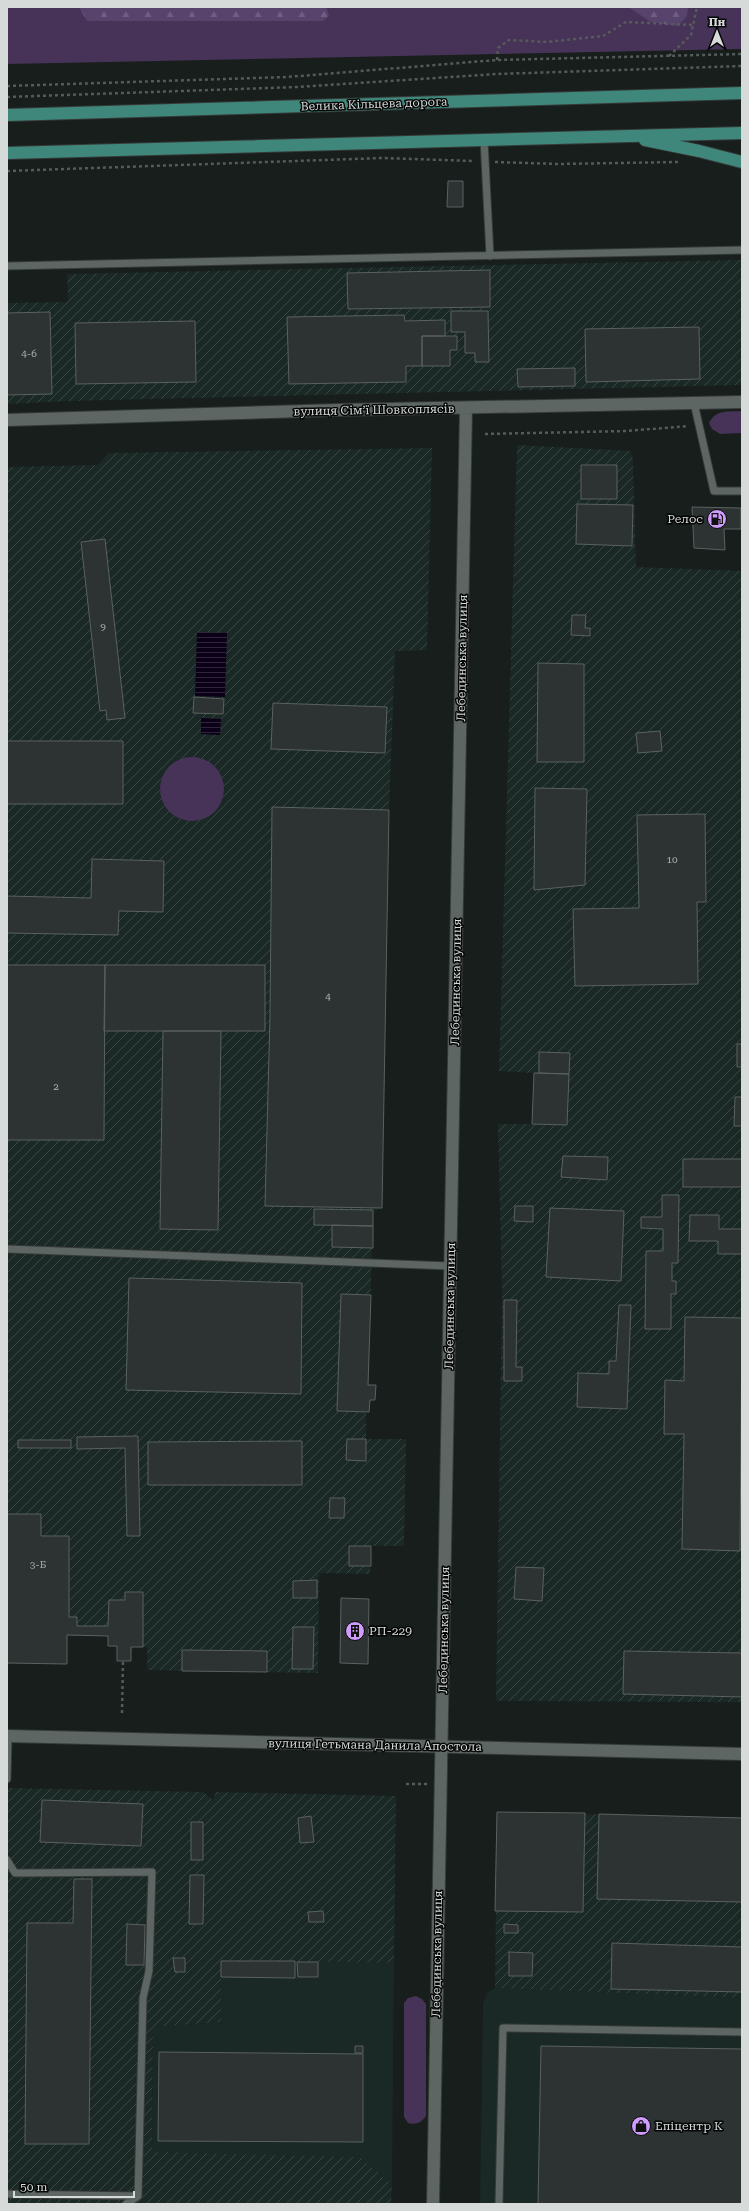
<svg xmlns="http://www.w3.org/2000/svg" width="749" height="2211" viewBox="0 0 749 2211" font-family="'Roboto Serif',serif">
  <defs>
    <pattern id="industrial-furrows" width="10" height="10" patternUnits="userSpaceOnUse"><rect width="10" height="10" fill="#1a2926"/><path d="M-1 1l2-2M0 10L10 0M9 11l2-2" fill="none" stroke="#3b4745"/></pattern>
    <pattern id="forest-firs" width="22" height="20" patternUnits="userSpaceOnUse"><rect width="22" height="20" fill="#57436b"/><path d="M5 1l3.5 6h-7zM16 11l3.5 6h-7z" fill="#6e5e80"/></pattern>
    <pattern id="water-rules" width="6" height="5" patternUnits="userSpaceOnUse"><rect width="6" height="5" fill="#0b0018"/><path d="M0 2.5h6" fill="none" stroke="#2e2539"/></pattern>
  </defs>
  <rect width="100%" height="100%" fill="#171e1c"/>
  <path fill="#1a2926" d="M221,1961L394,1963L392,2184L360,2157L152,2153L153,2027L221,2022Z
    M495,1988L742,1998V2204H480L483,2003L488,1992Z"/>
  <path fill="url(#industrial-furrows)" d="M742,260V385L69,401L7,404V303L68,302L67,274Z
    M517,445L631,451L633,461L636,567L742,571V1702L496,1701L502,1292L498,1124H532L534,1073L499,1071Z
    M432,448L427,650L395,651L389,810L382,1208L373,1211L368,1384L376,1385L375,1400H370L369,1412H366V1439H406L404,1546H371L370,1574L319,1573L318,1673L147,1670V1647H132L131,1661H117V1647L108,1646V1636H67V1664L7,1663V467L98,465L108,453Z
    M7,1788L203,1792L213,1800L216,1792L396,1796L394,1963L221,1961V2022L153,2027L152,2152L360,2157L392,2184L391,2204H7Z
    M497,1812L742,1818V1998L495,1988Z"/>
  <path fill="#463357" d="M7,7H742V49L7,64Z
    M742,411V433L720,434L712,429L709,423C716,409 728,412 742,411Z
    M160 789a32 32 0 1 1 64 0a32 32 0 1 1-64 0Z
    M416,1996L422,1999L426,2004V2116C421,2123 416,2125 408,2123L404,2117V2003L408,1998Z"/>
  <path fill="url(#forest-firs)" d="M79,7H326L329,16L323,21H87Z
    M628,7H688L687,16L678,26L651,22Z"/>
  <path fill="url(#water-rules)" d="M197,632L227,633L225,697L195,696Z
    M201,718L221,719L220,735L201,734Z"/>
  <path fill="#2c3332" stroke="#5a6160" d="M448,181H463V207H447Z
    M490,270V307L348,309L347,273Z
    M451,311H488L489,362H475V353H465V332H451Z
    M50,312L52,394L7,395V313Z
    M404,315L405,321L445,320V336H422V366H406V382L289,384L287,317Z
    M195,321L196,382L76,384L75,323Z
    M699,327L700,379L586,382L585,329Z
    M422,336H457V350H450V366H422Z
    M575,368V386L518,387L517,369Z
    M581,465H617V499H581Z
    M577,504L633,505L632,546L576,544Z
    M692,507L741,508V529H724L725,550L694,548Z
    M105,539L125,718L107,720L106,710L100,711L81,542Z
    M572,615H586L585,628H590V636L571,635Z
    M538,663L584,664V762H537Z
    M194,697L224,699L223,714L193,713Z
    M273,703L387,707L385,753L271,749Z
    M660,731L662,751L638,753L636,733Z
    M7,741H123V804H7Z
    M535,788L587,789L585,885L534,890Z
    M272,807L389,810L382,1208L265,1206L270,1016Z
    M705,814L706,902H697L698,984L575,986L573,909L639,908L637,815Z
    M92,859L164,861L163,912L119,911L118,935L7,933V896L91,898Z
    M7,965H105L104,1140H7Z
    M105,965H265V1031H104Z
    M163,1031H221L218,1230L160,1229Z
    M737,1044H742V1067H737Z
    M539,1052L570,1053L569,1074L539,1073Z
    M534,1073L569,1074L567,1125L532,1124Z
    M735,1097H742V1126H734Z
    M563,1156L608,1157L607,1180L561,1177Z
    M683,1159H742V1187H683Z
    M662,1195H679L678,1263H672V1281H676V1294H671V1329H645L646,1251H663V1229L641,1228V1217H662Z
    M515,1206H533V1222L514,1221Z
    M550,1208L624,1211L621,1281L546,1277Z
    M314,1209L373,1210V1226L314,1225Z
    M690,1215H719V1229H742V1254H718V1241H689Z
    M332,1225L373,1226V1248L332,1247Z
    M129,1278L302,1283L301,1394L126,1390Z
    M341,1294L371,1295L368,1385H376L375,1400H370L369,1412L337,1411Z
    M504,1300H517L516,1367H522V1381H504Z
    M619,1305H631L627,1409L577,1407L578,1373L609,1374V1361H616Z
    M685,1317L742,1318L740,1551L682,1549L684,1434H664L665,1380L684,1381Z
    M138,1436L140,1536H127L125,1448L77,1449V1437Z
    M347,1439H366V1461L346,1460Z
    M18,1440H71V1448H18Z
    M302,1441V1485H148V1442Z
    M330,1498H345L344,1518H329Z
    M7,1514H41V1536H69V1617H77V1626H108L109,1600H125V1592H143V1647H131V1661H117V1646H108V1636L67,1635V1664L7,1663Z
    M349,1546H371V1566H349Z
    M516,1567L544,1568L542,1601L514,1599Z
    M317,1580V1598H293V1581Z
    M341,1598L369,1599L368,1664L340,1663Z
    M293,1627H314L313,1669H292Z
    M182,1650L267,1651V1672L182,1671Z
    M624,1651L742,1653V1697L623,1694Z
    M42,1800L143,1804L141,1846L40,1842Z
    M497,1812L585,1813L583,1912L495,1911Z
    M599,1814L742,1818V1902L597,1899Z
    M311,1816L314,1842L300,1843L298,1818Z
    M191,1822H203V1860H191Z
    M190,1875H204L203,1924H189Z
    M74,1879H92L89,2144H25L27,1923H73Z
    M323,1911L324,1922H309L308,1912Z
    M127,1924L145,1925L144,1965H126Z
    M504,1924L518,1925V1933H504Z
    M612,1943L742,1947V1992L611,1989Z
    M509,1952L533,1953L532,1976H509Z
    M173,1958H185V1972H175Z
    M221,1961H295V1978L221,1977Z
    M297,1962H318V1977H298Z
    M355,2046H363V2053H355Z
    M541,2046L742,2049V2204H538Z
    M159,2052L363,2054V2142L158,2141Z"/>
  <g fill="none" stroke-linecap="round" stroke-linejoin="round">
    <defs>
      <path id="lane" d="M484,140L490,256
        M7,266L742,250
        M694,403L714,491H742
        M7,1249L450,1266
        M7,1779L8,1736
        M7,1860L15,1873L152,1872L149,1971L143,1998L138,2196L126,2204
        M7,2194L138,2196
        M499,2204L503,2028L742,2032"/>
      <path id="street" d="M7,420L338,410L742,402
        M7,1736L742,1754
        M433,2204L466,408"/>
      <path id="primary" d="M7,115L742,93
        M645,140L699,151L742,162
        M7,153L742,133"/>
    </defs>
    <use href="#lane" stroke="#363a39" stroke-width="9"/>
    <use href="#street" stroke="#363a39" stroke-width="14"/>
    <use href="#primary" stroke="#363a39" stroke-width="14"/>
    <path stroke="#555b59" stroke-width="2.5" stroke-dasharray="3 3" stroke-linecap="butt" d="M669,56L691,35L697,7
      M497,60L498,48L509,40L547,42L603,36L626,22L694,25
      M7,86L287,77L497,60L742,54
      M7,97L297,87L497,74L742,66
      M495,162L558,164L678,162
      M7,171L382,158L474,161
      M485,434L627,431L688,426
      M122,1713L123,1661
      M406,1784H427"/>
    <use href="#lane" stroke="#5e6664" stroke-width="7"/>
    <use href="#street" stroke="#5e6664" stroke-width="12"/>
    <use href="#primary" stroke="#3f877b" stroke-width="12"/>
  </g>
  <defs>
    <symbol id="fuel-disc" viewBox="-11 -11 22 22"><circle r="9.5" fill="#d09dff" stroke="#050707"/><path d="M-5.5-6h7V0h2V4h1.3V-2.5L3-4.5l.8-.8L6-3V5H2.5V1h-1V6h-7ZM-4.2-4.7v3.2H.2V-4.7Z" fill="#111"/></symbol>
    <symbol id="building-disc" viewBox="-11 -11 22 22"><circle r="9.5" fill="#d09dff" stroke="#050707"/><path d="M-4-6H4V6H1V3H-1V6H-4ZM-2.5-4.3h1.7v1.8h-1.7ZM.8-4.3h1.7v1.8H.8ZM-2.5-1h1.7V.8h-1.7ZM.8-1h1.7V.8H.8Z" fill="#111"/></symbol>
    <symbol id="shop-disc" viewBox="-11 -11 22 22"><circle r="9.5" fill="#d09dff" stroke="#050707"/><path d="M-5-2.5h2.3a2.7 3.5 0 0 1 5.4 0H5L5.5 6h-11ZM-1.5-2.5h3a1.5 2.3 0 0 0-3 0Z" fill="#111"/></symbol>
  </defs>
  <g fill-rule="evenodd">
    <use href="#fuel-disc" x="706" y="508" width="22" height="22"/>
    <use href="#building-disc" x="344" y="1620" width="22" height="22"/>
    <use href="#shop-disc" x="630" y="2115" width="22" height="22"/>
  </g>
  <g text-anchor="middle" dominant-baseline="central" stroke-width="3" stroke-linejoin="round" paint-order="stroke">
    <g font-size="10" fill="#acb0af">
      <text x="29" y="353">4-6</text>
      <text x="103" y="626">9</text>
      <text x="672" y="859">10</text>
      <text x="328" y="996">4</text>
      <text x="56" y="1086">2</text>
      <text x="38" y="1564">3-Б</text>
    </g>
    <g font-size="12" fill="#d6dad9" stroke="#050707">
      <text transform="translate(374 104) rotate(-2)">Велика Кільцева дорога</text>
      <text transform="translate(374 410) rotate(-1)">вулиця Сімʼї Шовкоплясів</text>
      <text transform="translate(462 658) rotate(-89)">Лебединська вулиця</text>
      <text transform="translate(456 982) rotate(-89)">Лебединська вулиця</text>
      <text transform="translate(450 1306) rotate(-89)">Лебединська вулиця</text>
      <text transform="translate(444 1630) rotate(-89)">Лебединська вулиця</text>
      <text transform="translate(375 1745) rotate(1)">вулиця Гетьмана Данила Апостола</text>
      <text transform="translate(437 1954) rotate(-89)">Лебединська вулиця</text>
    </g>
    <g font-size="12" fill="#d6dad9" stroke="#050707" text-anchor="start">
      <text x="703" y="519" text-anchor="end">Релос</text>
      <text x="369" y="1631">РП-229</text>
      <text x="655" y="2126">Епіцентр К</text>
    </g>
  </g>
  <rect width="749" height="2211" fill="none" stroke="#d6dad9" stroke-width="16"/>
  <g transform="translate(717 32)" stroke="#050707" stroke-width="3" paint-order="stroke">
  <path d="M0-3L7 15L0 10L-7 15Z" fill="#d6dad9"/>
  <text y="-6" font-size="11" font-weight="bold" text-anchor="middle" fill="#d6dad9">Пн</text>
  </g>
  <path d="M14 2191v6h120v-6" fill="none" stroke="#d6dad9" stroke-width="2"/>
  <text x="20" y="2191" font-size="12" fill="#d6dad9" stroke="#050707" stroke-width="3" paint-order="stroke">50 m</text>
</svg>
